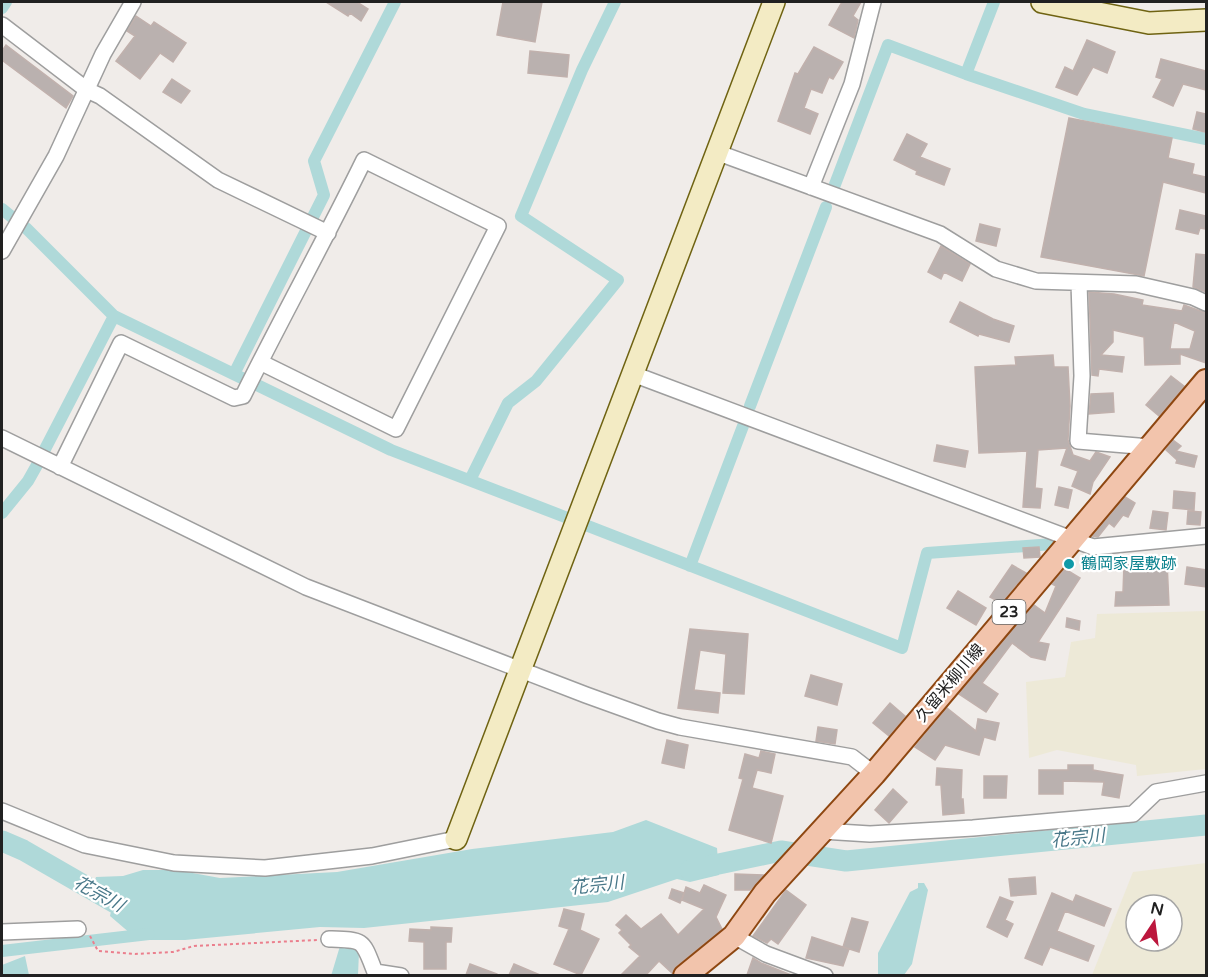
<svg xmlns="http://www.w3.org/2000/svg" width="1208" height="977" viewBox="0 0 1208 977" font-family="'Varela Round','Noto Sans JP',sans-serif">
  <rect width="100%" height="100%" fill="#f0ece9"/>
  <path fill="#ede9d7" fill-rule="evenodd" d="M1206,611V769L1137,776L1136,765L1057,750L1029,758L1026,682L1065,677L1071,642L1095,638L1097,614Z
    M1206,863V975H1092L1133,872ZM1136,905H1172V941H1136Z"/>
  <path fill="#afd9d9" d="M646,820L717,848L719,875L690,882L677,879L608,902L364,928L320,927L185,940H138L110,916L112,907L90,895L96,877L123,876L143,870H176L220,878L337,872L472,849L613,832Z
    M918,883H924L928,890L912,964L904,975H878V953L910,892L918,888Z
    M340,946L357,948L359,952L358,975L331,976Z
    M25,956L29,975H2V965Z"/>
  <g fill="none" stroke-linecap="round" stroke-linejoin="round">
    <path stroke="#afd9d9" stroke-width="12" d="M2,8L6,2
      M966,74L1084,114L1206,139
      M834,187L888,45L966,74L994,2
      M2,209L13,218
      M26,228L114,316
      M234,374L324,195L314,161L395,2
      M257,385L391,450L565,517
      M750,406L826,207
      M43,453L114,316L248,381
      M470,480L508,403L536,381L618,280L521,216L582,70L615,2
      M2,513L28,481L37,465
      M588,526L902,648L927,553L1053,544
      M690,566L743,426
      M2,951L149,934"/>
    <path stroke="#afd9d9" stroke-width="21" d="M2,841L23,850L115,903
      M690,870L781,851L846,861L1206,825"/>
  </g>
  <path fill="#bab1af" stroke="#c1b1ad" stroke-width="1.5" fill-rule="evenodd" d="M326,2H357L368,9L361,21L350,13L348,16Z
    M503,2H542L535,42L497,35Z
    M842,2H861L853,16L858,20L854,38L829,25Z
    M136,16L151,26L154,22L186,43L173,62L160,53L140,79L116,61L135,36L127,31Z
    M1087,40L1115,52L1107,73L1093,67L1077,95L1056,87L1065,67L1073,71Z
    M6,45L73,96L66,108L2,60V51Z
    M814,47L843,62L833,79L829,77L822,93L811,89L804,108L818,114L810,134L778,121L795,73L798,74Z
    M530,51L569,55L567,77L528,73Z
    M1161,59L1206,71V90L1183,84L1173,106L1153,97L1162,79L1156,77Z
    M172,79L190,91L181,103L163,92Z
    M1197,112L1206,114L1205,132L1193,129Z
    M1069,118L1172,138L1168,158L1194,164L1192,174L1206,177V193L1163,182L1144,276L1041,257Z
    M907,134L927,144L920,157L950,169L944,185L916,174L917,171L894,160Z
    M1180,210L1206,216V229L1200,228L1198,234L1176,229Z
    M980,224L1000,229L996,246L976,241Z
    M941,246L970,264L962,281L944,272L941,279L928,272Z
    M1196,254L1206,255V292L1193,287Z
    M1089,292L1114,294L1143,300L1142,305L1182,311L1184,305L1206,313V363L1180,354V364L1145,365L1144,337L1113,330V342L1101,355L1124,357L1122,372L1099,369L1098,376L1092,375ZM1174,322L1195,331L1190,349H1170Z
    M960,302L993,319L1014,326L1009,342L979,334L978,336L950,322Z
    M1053,355L1054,367H1068L1070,406L1068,440L1073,455L1090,461L1096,452L1110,457L1093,482L1090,494L1072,486L1078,471L1061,465L1067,448L1038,450L1035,488L1042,489L1040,508L1023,507L1027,451L979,453L975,367L1016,365L1015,357Z
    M1171,376L1184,386L1159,416L1146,405Z
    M1113,393L1114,412L1089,414L1091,394Z
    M1173,440L1181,446L1176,451L1197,456L1194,467L1176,463L1177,460L1166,450Z
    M937,445L968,451L965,467L934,461Z
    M1059,487L1072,490L1068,508L1055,505Z
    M1174,491L1195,493L1194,510L1173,508Z
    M1125,497L1135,503L1128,517L1123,515L1114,527L1109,523L1098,537L1092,536Z
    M1153,511L1168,513L1166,530L1150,528Z
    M1188,511L1201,512L1200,525L1187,524Z
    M1039,547L1040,557L1024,558L1023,548Z
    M1167,562L1169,605L1115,606L1116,592H1123L1124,565Z
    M1012,565L1026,573L1001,603L990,597Z
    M1187,567L1206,570V587L1185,584Z
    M1065,569L1080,578L1038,642L1049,644L1045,660L1031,657L1012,643L982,683L998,694L986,712L959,694L1034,605L1045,613L1056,586L1052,584Z
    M958,591L986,608L976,625L947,608Z
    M1067,618L1080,621L1079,630L1066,627Z
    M690,629L748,634L744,694L723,693L726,654L700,650L694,690L720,693L718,713L678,708Z
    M811,675L842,684L837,705L805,696Z
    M890,703L905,716L889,736L873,723Z
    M947,708L976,731L978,719L999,723L995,740L984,737L979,755L945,745L935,760L915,747Z
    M818,727L837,730L835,744L816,741Z
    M667,740L688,745L684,768L662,763Z
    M761,751L775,754L771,773L757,770L752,788L783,796L771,843L729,830L743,779L739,778L745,754L759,758Z
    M1068,765H1093V770L1123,775L1119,798L1102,795L1104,782L1063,781V794H1039V770H1068Z
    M937,768L962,770L961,799H963L964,813L943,815L941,785H936Z
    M984,776H1007L1006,798H984Z
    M893,789L907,802L889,823L875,810Z
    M735,874L764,875L750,890H735Z
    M1035,877L1036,894L1011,896L1009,879Z
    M704,885L726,895L716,917L722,929L676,966L672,973L659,961L646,975H621L640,956L629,947L631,945L619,933L622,930L616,925L626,915L641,929L661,914L678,935L704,909L682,900L686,887L700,893Z
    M672,889L684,893L680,903L669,898Z
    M786,890L806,905L778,944L771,939L767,943L753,936Z
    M1052,893L1073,902L1076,895L1111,909L1104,926L1065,911L1057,931L1094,946L1088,961L1050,947L1042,965L1025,958Z
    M1000,897L1013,902L1005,920L1013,924L1007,937L987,927Z
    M564,909L584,914L580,930L599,939L581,975L554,964L569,929L559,926Z
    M852,918L868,922L859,952L843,947Z
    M431,927L452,928L451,942H446V969H424V942L409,941L410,929L431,930Z
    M812,937L849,949L843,966L806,958Z
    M753,958L761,963L791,975H747Z
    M470,964L497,974V975H466Z
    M514,964L540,975H509Z"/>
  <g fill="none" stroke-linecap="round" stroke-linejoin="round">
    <defs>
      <path id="street" d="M2,25L87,90L100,96L218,180L328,233
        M716,152L940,234L996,269L1036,281L1136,284L1193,297L1206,303
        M811,187L852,84L873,2
        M2,251L56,156L103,54L133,2
        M1079,283L1082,376L1078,441L1150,447
        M633,374L1093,547L1206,536
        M2,438L306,587L586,695L658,721L680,727L852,757L874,774
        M60,467L121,343L234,398L243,396C282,317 325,240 364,160L498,226L396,429L260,362
        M2,811L85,845L174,863L265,868L372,856L456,839
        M822,831L870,834L973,828L1133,814L1156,792L1206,783
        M2,932L78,929
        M734,936L766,954L825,976
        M329,939C365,940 362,939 375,972L401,976"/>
      <path id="secondary" d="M1042,2L1149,23L1206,20
        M456,839L774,2"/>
      <path id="primary" d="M685,976L734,936L765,893L874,774L1206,381"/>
    </defs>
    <use href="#street" stroke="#9e9e9e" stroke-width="18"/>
    <use href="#secondary" stroke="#6f6312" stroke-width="24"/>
    <use href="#primary" stroke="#8e4711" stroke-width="26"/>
    <path stroke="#eb7f8d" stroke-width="2" stroke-dasharray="3 3" stroke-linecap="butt" d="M90,936L98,951L135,954L173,952L194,946L317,940"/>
    <use href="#street" stroke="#fff" stroke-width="15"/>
    <use href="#secondary" stroke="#f3ebc4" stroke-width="21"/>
    <use href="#primary" stroke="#f2c4ac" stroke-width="22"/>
  </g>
  <circle fill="#0f9aa8" stroke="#fff" stroke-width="2" cx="1069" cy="564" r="6"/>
  <g text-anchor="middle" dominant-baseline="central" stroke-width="4.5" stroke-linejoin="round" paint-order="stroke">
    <rect fill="#fff" stroke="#646464" stroke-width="1.5" x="992.5" y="600" width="33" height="24" rx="4.5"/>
    <g font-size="15" font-weight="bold" fill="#212121">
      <text x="1009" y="612">23</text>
    </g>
    <g font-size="16" fill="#0d838f" stroke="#fff" text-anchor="start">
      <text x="1081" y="564">鶴岡家屋敷跡</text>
    </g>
    <g font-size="16" fill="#212121" stroke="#fff">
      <text transform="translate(950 683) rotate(-50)">久留米柳川線</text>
    </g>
    <g font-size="18" font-style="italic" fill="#497889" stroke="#fff">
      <text transform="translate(1078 838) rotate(-6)">花宗川</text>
      <text transform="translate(597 885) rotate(-6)">花宗川</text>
      <text transform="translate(99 894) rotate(29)">花宗川</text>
    </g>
  </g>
  <rect width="1208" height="977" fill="none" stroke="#212121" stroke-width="6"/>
  <g transform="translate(1154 923) rotate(13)"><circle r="28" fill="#ffffff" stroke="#a6a6a6" stroke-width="1.5"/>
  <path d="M0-4.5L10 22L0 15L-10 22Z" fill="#bc173d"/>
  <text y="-9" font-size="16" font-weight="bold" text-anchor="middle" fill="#212121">N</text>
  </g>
</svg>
